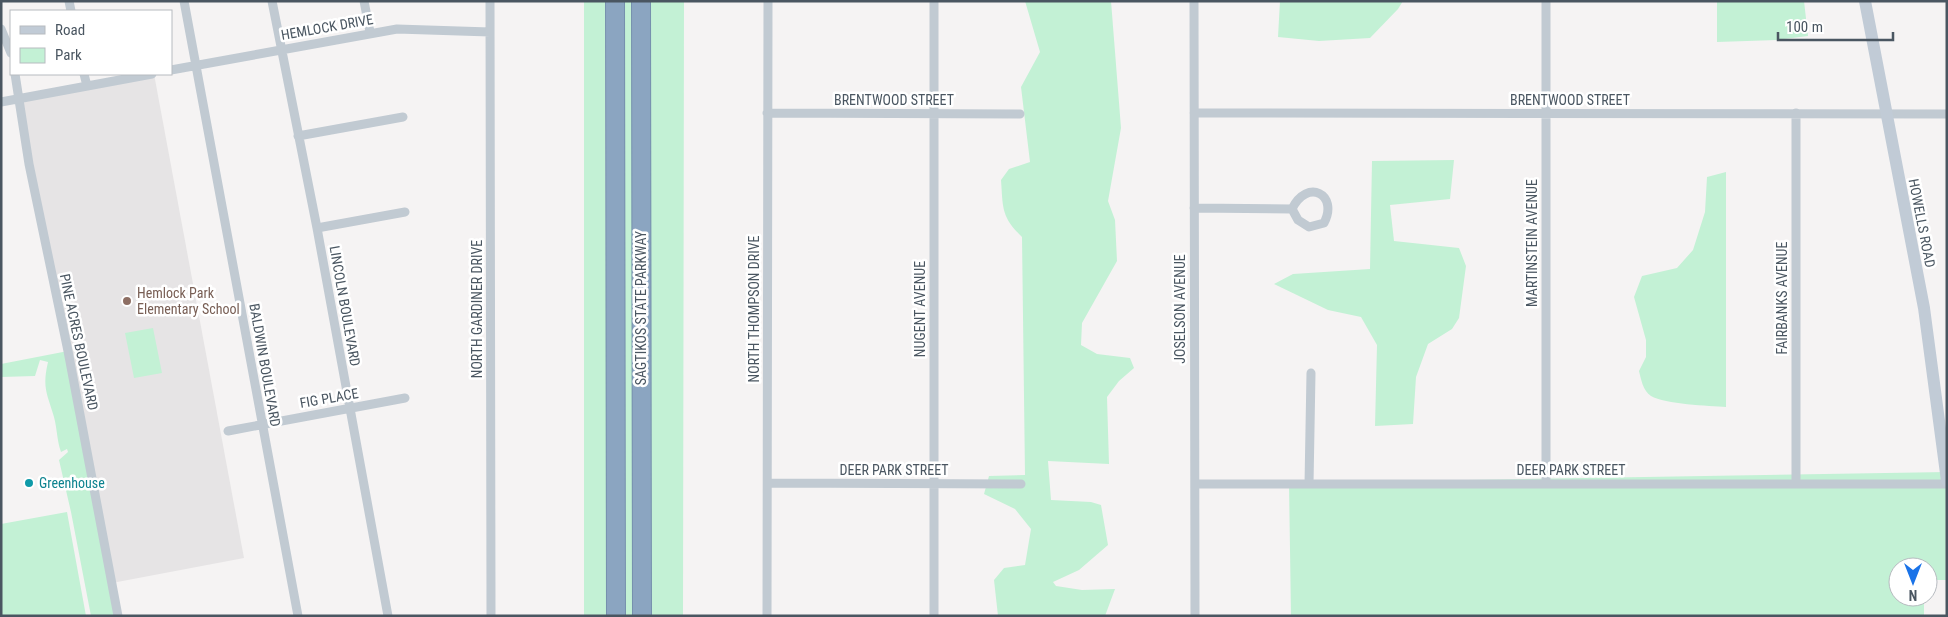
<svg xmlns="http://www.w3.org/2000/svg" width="1948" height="617" viewBox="0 0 1948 617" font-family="'Roboto Condensed',sans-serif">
  <rect width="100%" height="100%" fill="#f5f3f3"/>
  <path fill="#e6e4e5" d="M154,74L244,558L112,583L20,99Z"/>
  <path fill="#c3f1d5" d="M584,1H605L607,616H584Z
    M619,1H636L637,616H621Z
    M649,1H684L683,616H648Z
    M1025,1H1111L1121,128L1108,201L1115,220L1117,261L1082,323L1081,345L1097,354L1130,358L1134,368L1119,381L1107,397L1109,464L1048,461L1051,500L1091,502L1101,505L1108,545L1079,570L1053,582L1056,586L1082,590L1115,589L1105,616H998L994,580L1004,568L1025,565L1031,529L1015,509L984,494L989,476L1025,475L1022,237C1001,217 1003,207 1001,180L1009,169L1030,162L1021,87L1040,52Z
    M1280,1H1403L1398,9L1370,38L1319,41L1278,37Z
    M1717,1H1804L1808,36L1777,40L1717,42Z
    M1454,160L1450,199L1390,205L1394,241L1459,248L1466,266L1459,318L1452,329L1428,344L1416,377L1413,424L1375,426L1377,345L1361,317L1328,310L1274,284L1293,274L1370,269L1372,161Z
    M1726,172V407C1709,406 1665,404 1651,396C1643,391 1641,379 1639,371L1646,357V340L1634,297L1642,276L1677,268L1693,250L1705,212L1707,177Z
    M153,328L162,373L134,378L125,333Z
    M68,351L118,616H91L71,512L59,460L68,452L67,449L61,452C57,441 57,428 54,417C47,393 42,388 48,362L40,360L35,376L1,377V364Z
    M1947,472V580H1928V567H1898V597H1924V616H1291L1289,483Z
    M67,512L86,616H1V524Z"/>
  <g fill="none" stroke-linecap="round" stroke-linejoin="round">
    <defs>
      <path id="highway" d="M615,1L616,616
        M641,1L642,616"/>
    </defs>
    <use href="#highway" stroke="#7690ad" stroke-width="20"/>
    <path stroke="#c1cad2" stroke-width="9" d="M69,1L71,11
      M184,1L298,616
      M272,1L317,228L388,616
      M364,1L370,32
      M490,1L491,616
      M934,1V616
      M1194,1L1195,616
      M1,29L11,53
      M171,70L397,29L490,32
      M15,74L29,164L68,351L118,616
      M84,74L87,86
      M1,102L152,74
      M767,113L1020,114
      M1194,113L1947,114
      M298,136L403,117
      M1194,208L1292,209L1298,220L1309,227L1324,223C1339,194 1307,178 1292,209
      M317,228L405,212
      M228,431L405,398
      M768,483L1021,484
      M1796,483V113
      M1195,484H1947
      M1309,484L1311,373
      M1546,484V1
      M767,616L768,1"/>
    <path stroke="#c1cbd6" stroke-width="12" d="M1865,1L1924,308L1947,481"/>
    <use href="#highway" stroke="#8ba5c1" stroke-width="18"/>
  </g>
  <circle fill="#8d6e63" stroke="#fff" stroke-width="2" cx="127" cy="301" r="5"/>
  <circle fill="#0f9aa8" stroke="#fff" stroke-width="2" cx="29" cy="483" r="5"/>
  <g text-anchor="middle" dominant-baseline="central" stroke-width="5" stroke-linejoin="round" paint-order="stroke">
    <g font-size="14" fill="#4a5661" stroke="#fff">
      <text transform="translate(327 27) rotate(-10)">HEMLOCK DRIVE</text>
      <text x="894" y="100">BRENTWOOD STREET</text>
      <text x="1570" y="100">BRENTWOOD STREET</text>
      <text transform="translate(1922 223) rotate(79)">HOWELLS ROAD</text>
      <text transform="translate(1532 243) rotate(-90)">MARTINSTEIN AVENUE</text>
      <text transform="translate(1782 298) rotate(-90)">FAIRBANKS AVENUE</text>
      <text transform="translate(345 306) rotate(80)">LINCOLN BOULEVARD</text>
      <text transform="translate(641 308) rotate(-90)">SAGTIKOS STATE PARKWAY</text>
      <text transform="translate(477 309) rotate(-90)">NORTH GARDINER DRIVE</text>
      <text transform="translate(754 309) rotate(-90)">NORTH THOMPSON DRIVE</text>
      <text transform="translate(920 309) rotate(-90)">NUGENT AVENUE</text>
      <text transform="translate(1180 309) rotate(-90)">JOSELSON AVENUE</text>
      <text transform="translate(79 342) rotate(78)">PINE ACRES BOULEVARD</text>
      <text transform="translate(265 365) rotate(80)">BALDWIN BOULEVARD</text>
      <text transform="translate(329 398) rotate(-10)">FIG PLACE</text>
      <text x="894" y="470">DEER PARK STREET</text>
      <text x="1571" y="470">DEER PARK STREET</text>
    </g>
    <g font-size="14" fill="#785e54" stroke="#fff" text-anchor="start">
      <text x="137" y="293">Hemlock Park<tspan x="137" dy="16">Elementary School</tspan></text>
    </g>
    <g font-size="14" fill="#0d838f" stroke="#fff" text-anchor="start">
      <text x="39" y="483">Greenhouse</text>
    </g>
  </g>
  <rect width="1948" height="617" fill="none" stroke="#4a5661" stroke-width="5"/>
  <rect x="10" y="10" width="162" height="65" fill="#ffffff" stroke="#b7bbc0"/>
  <rect x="20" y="26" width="25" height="8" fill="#c1cbd6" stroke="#b7bbc0"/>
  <text x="55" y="35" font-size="15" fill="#4a5661">Road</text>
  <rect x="20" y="48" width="25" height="15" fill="#c3f1d5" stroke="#b7bbc0"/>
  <text x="55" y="60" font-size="15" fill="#4a5661">Park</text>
  <g transform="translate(1913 582) rotate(180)"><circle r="24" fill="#ffffff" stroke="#b7bbc0"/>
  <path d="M0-4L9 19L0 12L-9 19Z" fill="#1a73e8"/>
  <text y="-8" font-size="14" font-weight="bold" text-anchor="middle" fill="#4a5661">N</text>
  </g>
  <path d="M1778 32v8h115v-8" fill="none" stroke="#4a5661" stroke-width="2.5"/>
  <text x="1786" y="32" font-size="15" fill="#4a5661" stroke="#ffffff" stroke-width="4" paint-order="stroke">100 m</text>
</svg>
